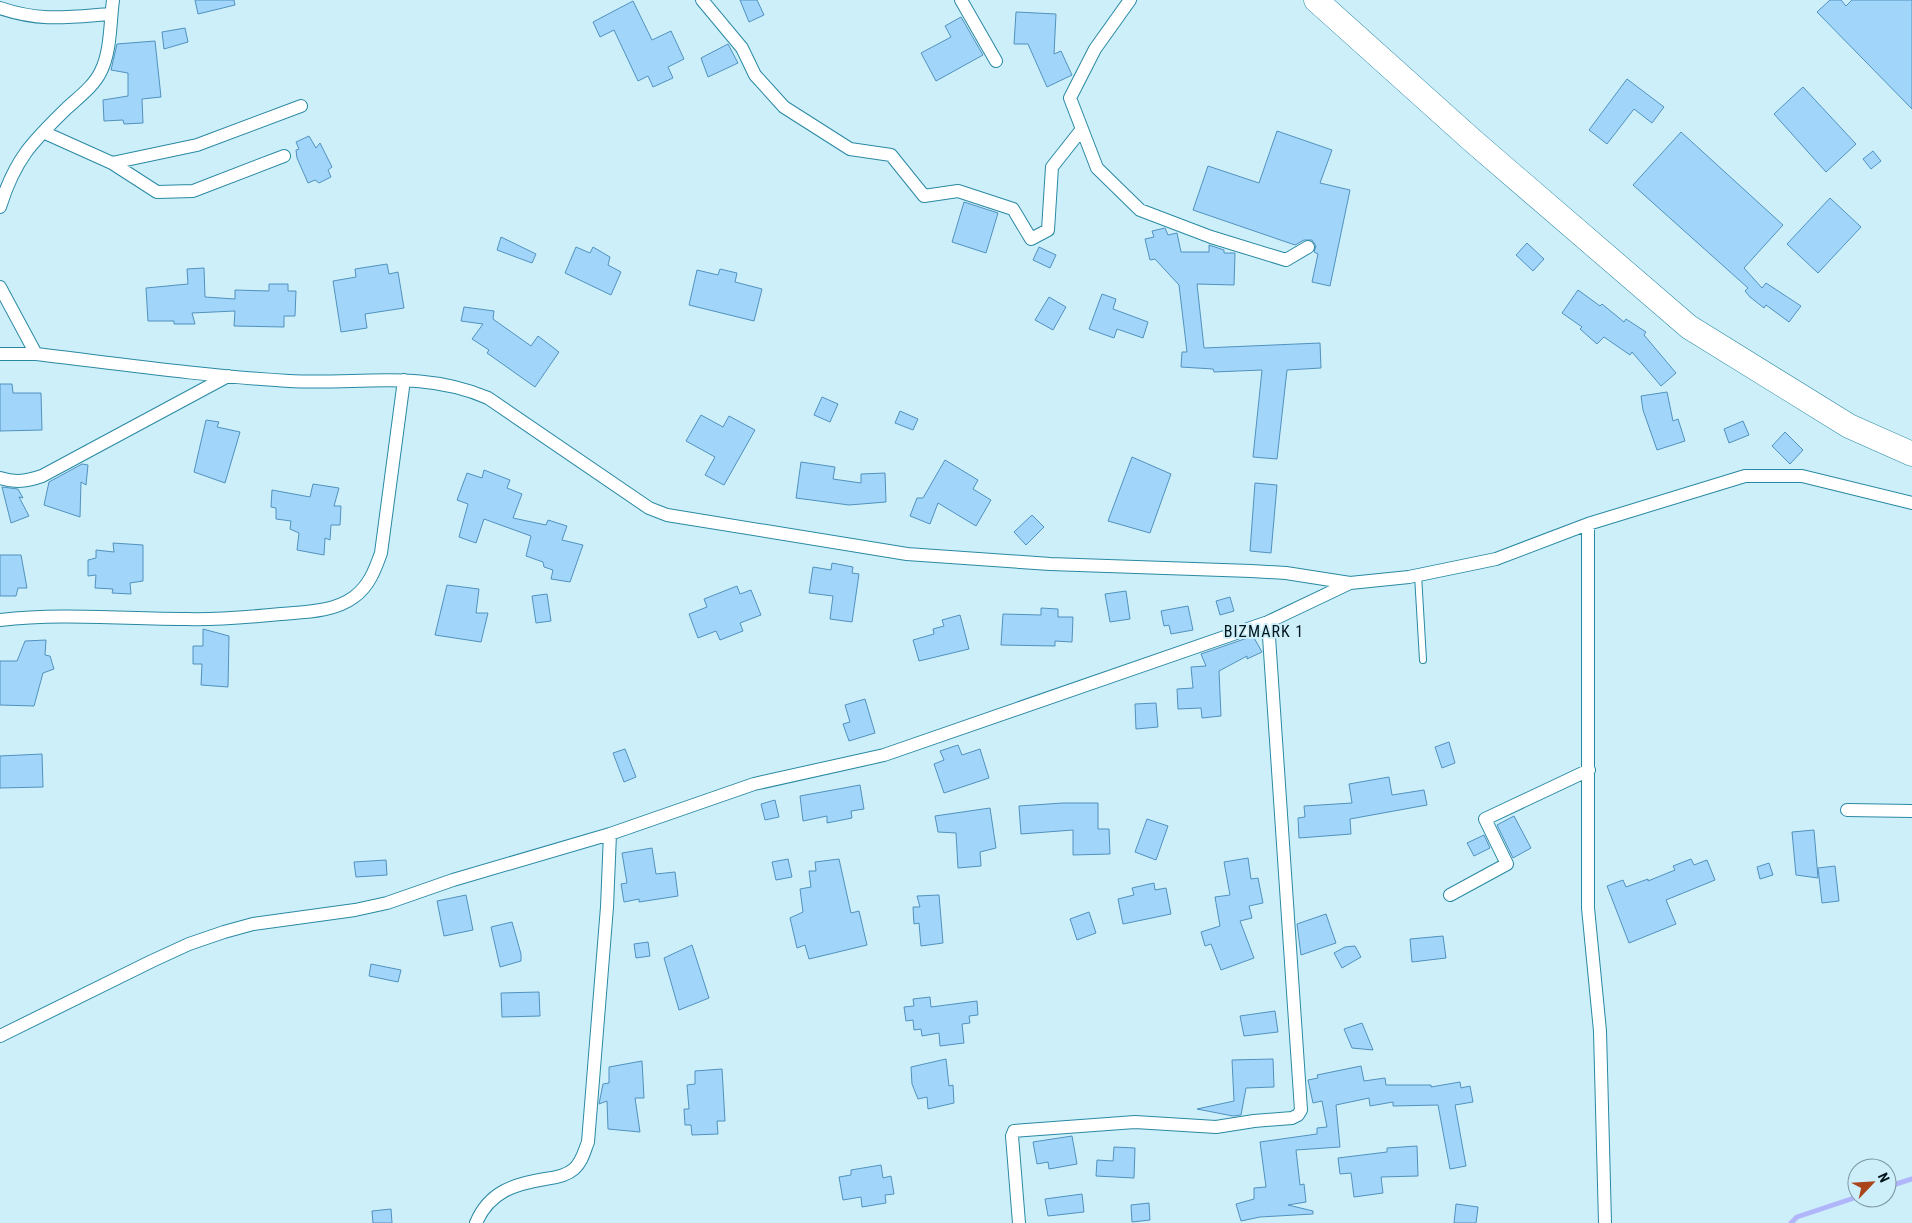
<svg xmlns="http://www.w3.org/2000/svg" width="1912" height="1223" viewBox="0 0 1912 1223" font-family="'Roboto Condensed',sans-serif">
  <rect width="100%" height="100%" fill="#cdeffa"/>
  <g fill="none" stroke-linecap="round" stroke-linejoin="round">
    <path stroke="#b0b6f9" stroke-width="5" d="M1887,1187L1912,1179
      M1791,1223L1797,1217L1857,1197"/>
  </g>
  <path fill="#a1d5fa" stroke="#5192be" d="M195,0H234L235,5L198,14Z
    M740,0H757L764,15L749,22Z
    M1830,0H1841L1846,6L1852,0H1912V109L1817,12Z
    M633,1L652,40L671,31L684,59L668,67L673,78L653,87L648,76L638,81L614,30L600,37L593,22Z
    M1016,12L1056,14L1054,54L1061,51L1072,75L1047,87L1028,44H1014Z
    M961,17L983,55L936,81L921,53L951,37L945,26Z
    M185,28L188,42L164,49L162,32Z
    M155,41L161,97L142,99L143,123L124,124L123,120L104,121L103,100L128,96V73L111,70L117,44Z
    M728,44L738,63L708,77L701,58Z
    M1627,79L1664,107L1652,123L1634,109L1607,144L1589,130Z
    M1803,87L1856,144L1826,172L1774,114Z
    M1277,131L1332,150L1320,183L1350,190L1330,286L1312,282L1318,254L1314,252L1316,246L1312,240H1304L1295,245L1193,210L1208,166L1259,183Z
    M1681,132L1783,225L1744,268L1762,288L1766,283L1801,306L1789,322L1766,305L1764,308L1750,297L1745,291L1748,288L1633,185Z
    M309,136L316,148L320,143L332,167L328,170L331,177L319,183L315,180L308,183L297,158L296,150L299,149L296,142Z
    M1873,151L1881,161L1871,169L1863,159Z
    M1830,198L1861,227L1818,273L1787,244Z
    M964,202L998,213L986,253L952,242Z
    M1165,228L1168,235L1177,233L1181,252H1209V245L1224,250V253H1235L1234,285L1197,284L1204,348L1320,343L1321,368L1287,370L1277,459L1253,457L1262,370L1214,372L1213,369L1181,367L1182,352H1187L1179,285L1155,259L1150,260L1145,239L1154,237L1152,231Z
    M501,237L536,254L532,263L497,250Z
    M1527,243L1544,259L1533,271L1516,255Z
    M576,247L590,253L593,247L610,257L608,265L621,272L611,295L565,273Z
    M1039,247L1056,255L1050,268L1033,260Z
    M387,264L389,274L398,272L404,308L365,314L367,328L341,332L333,281L356,277L355,269Z
    M204,268L205,297L235,299V290L269,291V284H288V291H296L295,316H284V327L234,326L235,311L192,313L195,324H174V321H148L146,288L188,284L187,269Z
    M720,269L737,273L735,282L762,289L754,321L689,305L697,270L718,275Z
    M1578,290L1600,306L1602,304L1624,322L1626,319L1646,332L1644,335L1676,373L1661,386L1632,352L1630,355L1604,337L1597,344L1580,329L1582,327L1562,313Z
    M1102,294L1116,299L1113,309L1148,322L1143,338L1117,329L1114,338L1089,329Z
    M1049,297L1066,307L1053,330L1035,320Z
    M464,307L494,311L493,319L531,346L538,336L559,352L535,387L487,353L489,350L472,339L483,324L461,321Z
    M0,384H12L13,393H41L42,430L0,431Z
    M1667,392L1673,421L1678,419L1685,441L1657,450L1643,410L1641,396Z
    M822,397L838,404L830,422L814,415Z
    M900,411L918,419L913,430L895,423Z
    M701,415L723,427L729,416L755,430L724,485L705,475L715,457L686,441Z
    M206,420L219,422L217,427L240,432L225,483L194,472Z
    M1743,421L1749,435L1729,443L1724,429Z
    M1785,432L1803,450L1790,464L1772,446Z
    M1132,457L1171,474L1150,533L1108,521Z
    M945,460L978,480L973,489L991,500L976,526L938,503L930,524L910,516L917,498H923Z
    M801,462L835,467L833,479L861,483V474L885,473L886,502L849,505L796,498Z
    M82,464L88,465L86,485L81,482L80,517L44,505L49,482Z
    M484,470L510,480L507,488L522,494L513,518L546,525L548,520L567,526L562,540L583,545L570,582L551,579L553,570L544,567L543,562L526,556L531,536L484,519L476,543L459,537L468,504L457,500L467,473L482,478Z
    M1255,483L1277,485L1271,553L1250,551Z
    M313,484L339,488L334,506H341L340,525H331L330,540L325,538L324,555L297,550L299,533L290,529L291,521L276,519V508L271,507L272,490L310,497Z
    M2,487L18,489L23,498L19,497L29,516L11,523Z
    M1032,515L1044,527L1026,545L1014,532Z
    M113,543L143,545V581L130,583L131,594L112,593L113,589L95,588L96,575L88,576V560L96,558V550L114,552Z
    M0,555H21L27,588H18L16,596H0Z
    M832,563L853,567L852,573L859,574L852,622L830,619L833,596L809,593L813,567L831,570Z
    M447,585L479,589L476,613H488L481,642L435,635Z
    M737,586L740,594L751,590L761,615L740,623L743,631L720,640L716,631L698,638L689,614L707,607L704,599Z
    M1126,591L1130,619L1110,622L1105,594Z
    M547,594L551,621L536,623L532,596Z
    M1230,597L1234,611L1220,615L1216,601Z
    M1188,606L1193,630L1171,634L1169,625L1164,626L1161,611Z
    M1041,608L1058,609V617H1073L1072,642L1055,641V646L1001,645L1003,614L1041,615Z
    M960,615L969,649L919,661L913,640L934,634L933,629L944,626L942,620Z
    M203,629L229,636L228,687L201,685L202,664H193V646H203Z
    M1253,636L1262,652L1247,659V656L1219,671L1221,716L1202,718L1201,708L1178,709L1177,689L1193,688L1191,667L1206,666L1201,654Z
    M46,640L45,655L50,656L54,669L43,673L34,706L0,705V661H17L25,641Z
    M865,699L875,733L849,741L843,724L850,722L845,705Z
    M1156,703L1158,727L1136,729L1135,704Z
    M1449,742L1455,763L1442,768L1435,747Z
    M958,745L962,755L980,749L989,778L944,793L934,764L944,760L940,751Z
    M625,749L636,777L624,782L613,753Z
    M42,754L43,787L0,788V756Z
    M1389,777L1392,795L1424,790L1427,805L1350,819L1351,834L1299,838L1298,818L1305,817L1304,806L1352,803L1349,784Z
    M860,785L864,809L851,811L852,818L827,823V816L803,821L800,796Z
    M775,800L779,817L765,820L761,804Z
    M1063,803H1098V829H1109L1110,854L1073,855V830L1021,834L1019,806Z
    M990,808L996,848L980,852L981,866L958,868L956,833L938,832L935,816Z
    M1514,816L1531,848L1513,858L1497,825Z
    M1147,819L1168,826L1156,860L1135,852Z
    M1814,830L1818,878L1796,875L1792,832Z
    M1484,835L1490,848L1474,856L1467,843Z
    M652,848L656,874L675,872L678,896L639,902V899L624,902L621,884L627,883L622,853Z
    M1248,858L1251,879L1258,878L1263,903L1249,906L1252,918L1240,921L1254,958L1221,970L1211,944L1205,946L1201,932L1220,926L1215,897L1230,895L1224,862Z
    M788,859L792,877L776,880L772,862Z
    M839,859L851,913L859,911L867,945L809,959L805,945L797,948L790,918L803,912L800,889L811,887L809,871H816L815,862Z
    M1691,859L1694,865L1707,860L1715,880L1666,900L1676,924L1629,943L1607,886L1623,880L1626,887L1648,879V881L1675,870L1673,866Z
    M386,860L387,875L356,877L354,862Z
    M1769,863L1773,875L1760,879L1757,867Z
    M1835,866L1839,901L1822,903L1818,868Z
    M1154,883L1155,890L1166,888L1171,914L1123,924L1118,899L1134,895L1132,888Z
    M466,895L473,930L444,936L437,901Z
    M939,895L943,943L921,946L919,923L914,924L913,907H920L917,896Z
    M1089,912L1096,933L1077,940L1070,919Z
    M1326,914L1336,943L1301,955L1297,924Z
    M512,922L521,954V961L500,967L491,927Z
    M1443,936L1446,958L1412,962L1410,939Z
    M648,942L650,956L636,958L634,944Z
    M692,945L709,998L679,1010L664,958Z
    M1355,946L1361,957L1342,968L1334,953L1345,947Z
    M371,964L401,970L398,982L369,976Z
    M539,992L540,1016L502,1017L501,993Z
    M930,997L931,1007L977,1001L978,1015L969,1016L970,1023L962,1024L964,1043L940,1046L939,1033L922,1036L921,1029L914,1030L913,1020L906,1021L904,1007L914,1006L913,999Z
    M1275,1011L1278,1032L1244,1036L1240,1016Z
    M1362,1023L1373,1050L1352,1048L1344,1029Z
    M946,1059L949,1086L953,1085L954,1103L928,1109L927,1097L918,1099L912,1084L911,1067Z
    M1273,1059L1274,1087L1246,1088L1241,1115L1233,1116L1197,1109L1234,1101L1232,1060Z
    M642,1061L644,1098H635L640,1132L608,1129L607,1101L599,1104L603,1084L609,1083V1067Z
    M1361,1066L1364,1081L1385,1078L1386,1085H1431V1087L1460,1082L1461,1088L1470,1086L1473,1102L1455,1105L1466,1166L1450,1169L1438,1105L1393,1106V1102L1370,1106L1369,1098L1336,1105L1340,1147L1296,1150L1300,1185L1304,1184L1306,1202L1288,1205L1313,1211V1214L1260,1217L1241,1221L1236,1204L1254,1199V1188L1266,1187L1260,1142L1317,1134V1128L1327,1127L1322,1101L1313,1103L1308,1080L1318,1078L1317,1075Z
    M722,1069L725,1121H717L718,1134L692,1135L691,1125H685L684,1109H689L687,1085L695,1084V1071Z
    M1072,1136L1077,1164L1049,1169L1048,1162L1037,1164L1033,1142Z
    M1417,1146L1418,1176L1381,1177L1383,1193L1354,1197L1351,1173L1340,1174L1338,1158L1387,1152V1148Z
    M1114,1147L1135,1148L1134,1178L1096,1176L1097,1160L1113,1161Z
    M881,1165L883,1178L891,1176L894,1194L885,1195L886,1203L862,1207L861,1197L843,1200L839,1177L851,1175V1170Z
    M1082,1194L1084,1212L1048,1216L1045,1199Z
    M1149,1203L1150,1220L1132,1222L1131,1205Z
    M1456,1204L1478,1207L1476,1223H1454Z
    M391,1209L392,1223H373L372,1211Z"/>
  <g fill="none" stroke-linecap="round" stroke-linejoin="round">
    <defs>
      <path id="lane" d="M1418,575L1423,660"/>
      <path id="street" d="M702,0L742,48L755,75L784,107L850,149L891,155L924,196L958,191L1013,209L1031,239L1048,230L1052,167L1082,129
        M961,0L996,61
        M1130,0L1095,49L1070,98L1097,168L1140,210L1211,237L1286,260L1308,247
        M0,8C41,22 69,17 111,14
        M43,132L112,163L197,145L301,106
        M112,163L157,192L193,191L284,156
        M0,207C15,159 32,142 67,108C79,97 94,86 101,71C111,51 110,22 113,0
        M0,287L36,354
        M0,354H36C120,364 205,376 289,381C359,385 421,369 488,398L649,508L667,515L907,554L1050,564L1251,571L1286,573L1350,583L1409,577L1496,559L1588,524L1745,476H1802L1912,503
        M0,478C16,483 27,481 42,476L228,376
        M1588,524V908L1600,1031L1605,1223
        M0,620C61,613 124,619 186,619C217,620 250,617 281,614C304,612 334,612 354,597C369,586 375,570 381,553L404,380
        M1847,810L1912,811
        M1450,895L1507,864L1485,819L1589,770
        M0,1036L152,961L189,944L224,932L253,924L355,910L387,903L453,880L610,834L754,784L884,755L1268,622L1350,583
        M476,1223C489,1192 514,1184 545,1179C554,1178 566,1176 574,1169C582,1162 584,1152 588,1142L607,907L610,834
        M1019,1223L1012,1136L1014,1131L1135,1122L1216,1127L1254,1121L1292,1118L1298,1115L1301,1110L1268,622"/>
      <path id="highway" d="M1316,0L1473,141L1689,327L1849,426L1912,454"/>
    </defs>
    <use href="#lane" stroke="#2989a3" stroke-width="8"/>
    <use href="#street" stroke="#2989a3" stroke-width="14"/>
    <use href="#highway" stroke="#2989a3" stroke-width="25"/>
    <use href="#lane" stroke="#fff" stroke-width="6"/>
    <use href="#street" stroke="#fff" stroke-width="12"/>
    <use href="#highway" stroke="#fff" stroke-width="24"/>
  </g>
  <g text-anchor="middle" dominant-baseline="central" stroke-width="4" stroke-linejoin="round" paint-order="stroke">
    <g font-size="16" letter-spacing="1" fill="#00141c" stroke="#cdeffa">
      <text x="1264" y="631">BIZMARK 1</text>
    </g>
  </g>
  <g transform="translate(1872 1183) rotate(65)"><circle r="24" fill="#cdeffa" stroke="#7b97a1"/>
  <path d="M0-4L9 19L0 12L-9 19Z" fill="#aa441b"/>
  <text y="-8" font-size="14" font-weight="bold" text-anchor="middle" fill="#00141c">N</text>
  </g>
</svg>
